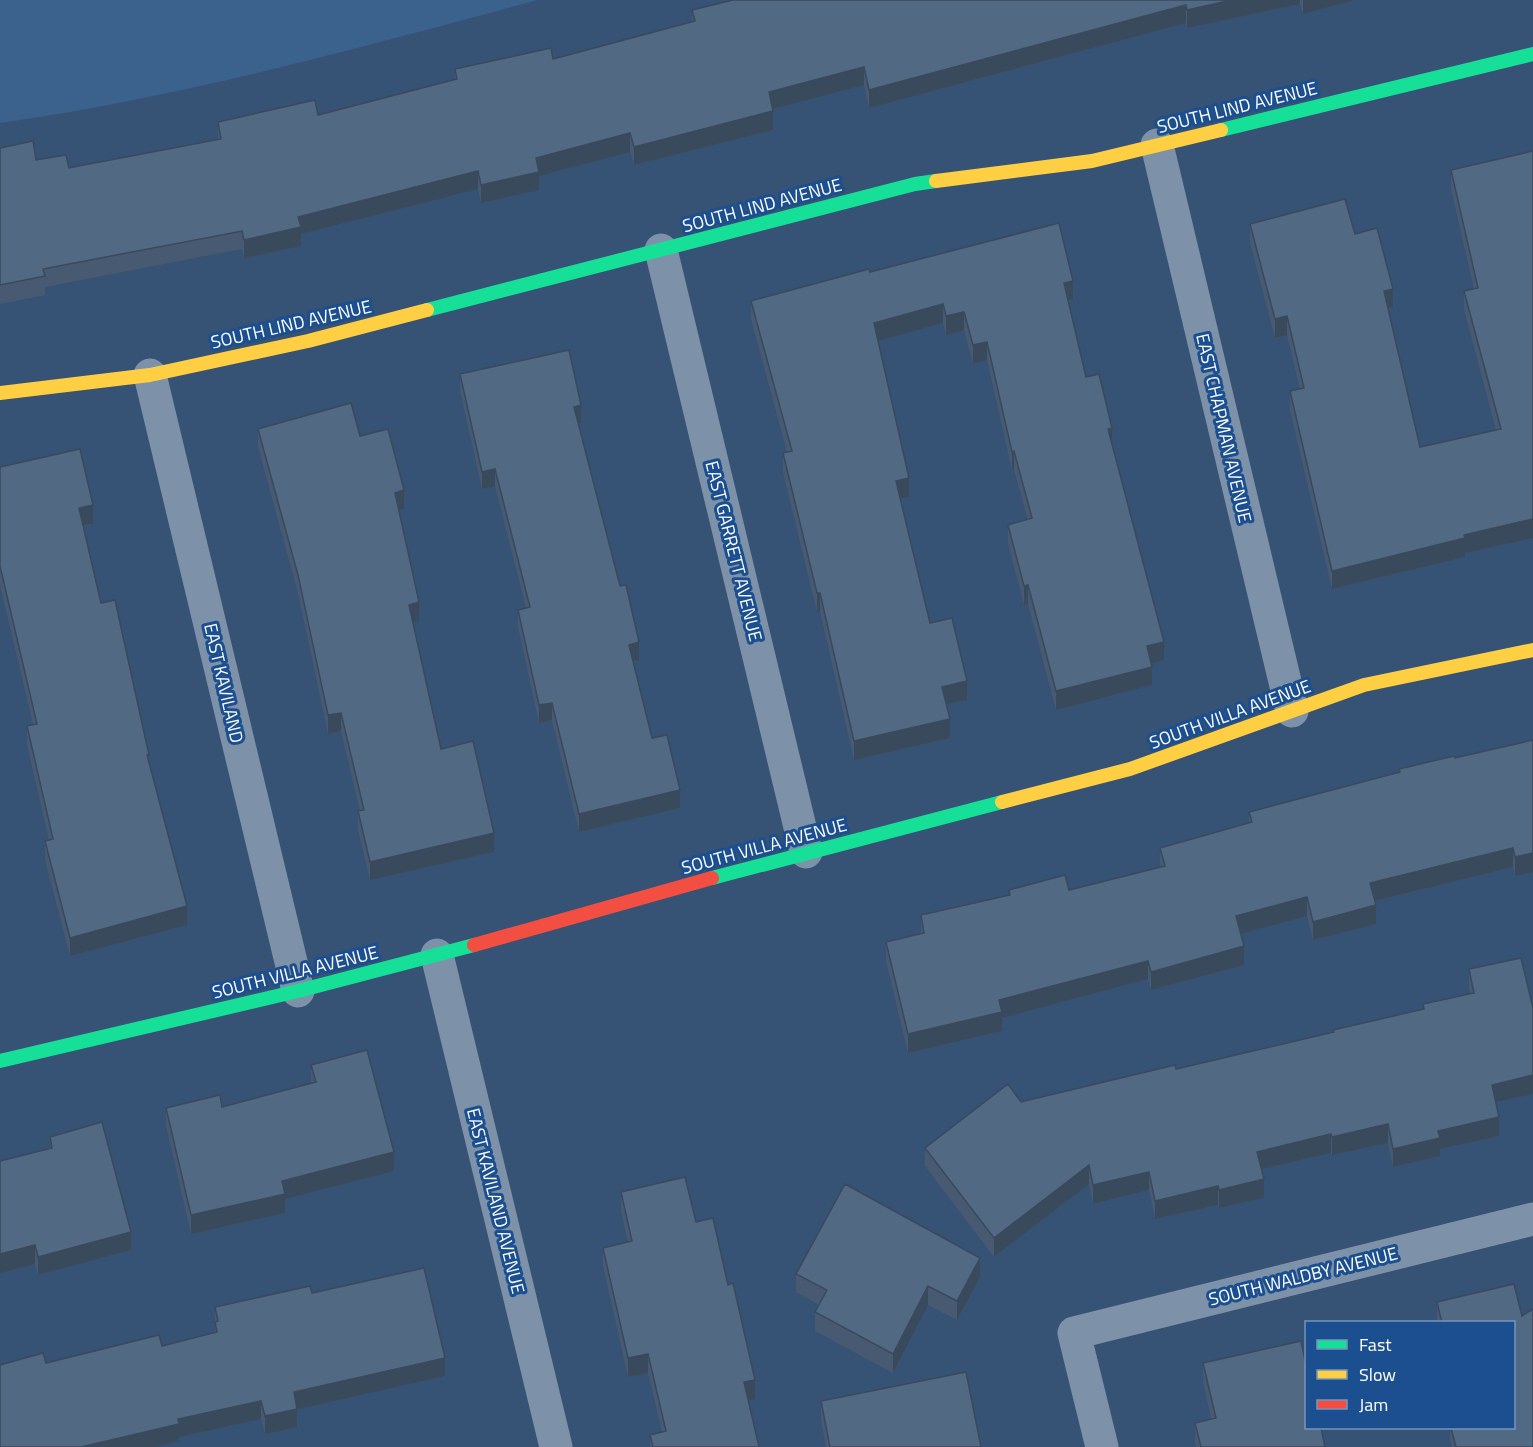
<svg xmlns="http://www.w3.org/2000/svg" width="1533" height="1447" viewBox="0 0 1533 1447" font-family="'Titillium Web',sans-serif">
  <rect width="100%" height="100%" fill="#365274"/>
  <path fill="#3b618d" d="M0,0H538C360,48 182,97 0,123Z"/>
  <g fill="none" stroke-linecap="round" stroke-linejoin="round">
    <path stroke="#7d92a8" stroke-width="33" d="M1157,145L1292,711
      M661,250L806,852
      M150,375L298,991
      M437,955L556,1447
      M1102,1447L1074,1333L1533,1219"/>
    <path stroke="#16e098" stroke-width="14" d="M1221,130L1533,54
      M427,310L915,184L936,181
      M712,878L1002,802
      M0,1061L298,991L474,945"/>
    <path stroke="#ffcf43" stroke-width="14" d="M936,181L1092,161L1221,130
      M0,393L150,375L308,341L427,310
      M1002,802L1130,769L1364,685L1533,650"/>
    <path stroke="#f24e42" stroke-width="14" d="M474,945L712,878"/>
  </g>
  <path fill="#475a72" d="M733,0H1355L1303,14L1300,4L1187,28L1186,23L869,108L864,85L773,109V130L634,165L630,152L539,176V190L481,203L478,189L301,234V246L244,258L242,249L45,287V295L0,304V148L36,160L69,168L218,140V122L318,115L455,79V69L553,59L692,22V10Z
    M1533,151V538L1465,553V557L1332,589L1290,410V391L1300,389L1287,335L1275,338L1250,243V224L1355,234L1393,307L1388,309L1420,447L1496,430L1464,310V291L1474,289L1451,189V170Z
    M870,272L1073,299L1068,301L1086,377L1112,445L1164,660L1151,664L1152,685L1056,710L1028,604L1024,605L1008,544V525L1028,520L1014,470H1012L987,360L973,364L964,330L946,335L943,323L878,341L909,497L900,498L930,623L967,700L946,704L950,738L854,760L820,611L817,612L783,472V453L787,452L751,319V301Z
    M460,374L581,423H578L639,660L633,661L652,738L680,808L579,832L552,720L539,723L518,627V610L526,608L495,486L482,489L460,391Z
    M258,429L360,436L404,509L399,510L419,621L413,622L441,749L494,852L370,880L358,830V811H360L341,731L328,734L298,593L258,447Z
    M0,467L93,524L84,526L101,603L149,761L187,925L70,956L45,860V841L49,840L27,745V726L33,724L0,585Z
    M1533,740V872L1515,876L1513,867L1375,901L1376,924L1313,940L1307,916L1241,933L1244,965L1151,990L1148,979L1002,1018V1031L908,1053L886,961V942L921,934V915L1009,895V890H1069L1160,868V848L1249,823V812L1399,773V769L1455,758Z
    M1469,969L1533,1094L1496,1102L1499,1136L1440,1149V1156L1393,1167L1388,1143L1332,1155L1331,1153L1261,1169L1264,1198L1219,1208L1218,1205L1155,1219L1149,1190L1093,1204L1089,1184L994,1257L925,1166V1148L1021,1102L1176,1069L1423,1010V1004L1470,993L1469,988Z
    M311,1065L394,1171L285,1199V1213L191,1234L166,1126V1108L222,1107L311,1083Z
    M50,1137L131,1250L38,1275L35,1264L0,1273V1161L50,1148Z
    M621,1192L696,1222L728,1285L755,1399L748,1400L759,1447H650V1435L662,1432L648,1373L628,1377L603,1266V1248L628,1242L621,1211Z
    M796,1274L980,1277L957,1320L928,1305L893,1373L815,1331V1312L819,1305L796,1292Z
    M312,1293L445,1376L297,1409V1427L265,1434L261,1419L179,1437V1441L156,1447H0L46,1363L162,1346L215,1332V1307Z
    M1437,1302L1522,1316L1533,1447H1452L1450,1441V1428H1514V1323H1437Z
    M1203,1363L1325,1447H1196L1195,1442V1423L1211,1419L1203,1381Z
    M821,1401L981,1447H826L821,1420Z"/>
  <path fill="#394a5c" d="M1232,0H1300V4L1187,28V10Z
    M1303,0H1355L1303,14Z
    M1186,5V23L869,108V90Z
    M864,67V85L769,110V92Z
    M773,111V130L634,165V147Z
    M630,133V152L539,176V190L481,203V185L536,158Z
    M478,171V189L301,234V246L244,258V240L298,217Z
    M1073,281V299L1064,302V283Z
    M1393,289V307L1384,310V291Z
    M943,304V323L874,342V323Z
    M964,312V330L946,335V316Z
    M1287,316V335L1275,338V319Z
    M987,342V360L973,364V345Z
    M581,405V423L574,424V407Z
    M1112,428V447L1108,429Z
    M1014,451V470H1012V452Z
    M495,469V486L482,489V472Z
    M909,478V497L896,499V481Z
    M404,490V509L395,511V493Z
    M93,505V524L79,526V508Z
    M1533,519V538L1465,553V557L1332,589V571L1464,535Z
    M1028,585V604L1024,605V586Z
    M817,593H820V611L817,612Z
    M419,602V621L409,623V605Z
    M639,642V660L629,662V645Z
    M1164,642V660L1147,665V646Z
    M1152,667V685L1056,710V691Z
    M967,681V700L942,705V687Z
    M552,703V720L539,723V705Z
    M341,713V731L328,734V715Z
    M950,719V738L854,760V741Z
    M680,790V808L579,832V814Z
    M494,833V852L370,880V862Z
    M1513,848V867L1370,902V883Z
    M1533,853V872L1515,876V857Z
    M1307,897V916L1236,935V916Z
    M1376,905V924L1313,940V922Z
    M187,906V925L70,956V938Z
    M1244,946V965L1151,990V972Z
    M1148,961V979L1002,1018V1031L908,1053V1034L999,1000Z
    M1533,1075V1094L1492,1103V1085Z
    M1499,1117V1136L1440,1149V1156L1393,1167V1149L1438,1131Z
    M1388,1124V1143L1332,1155V1137Z
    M1331,1134V1153L1257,1170V1152Z
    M394,1152V1171L285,1199V1213L191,1234V1215L282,1181Z
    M1089,1165V1184L994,1257V1238Z
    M1149,1172V1190L1093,1204V1185Z
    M1264,1179V1198L1219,1208V1190Z
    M1218,1186V1205L1155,1219V1201Z
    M131,1232V1250L38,1275V1257Z
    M35,1245V1264L0,1273V1254Z
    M980,1258V1277L957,1320V1301Z
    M928,1286V1305L893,1373V1354Z
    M648,1354V1373L628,1377V1358Z
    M445,1358V1376L294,1410V1392Z
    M755,1380V1399L744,1401V1382Z
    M261,1401V1419L179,1437V1441L156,1447H81L178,1419Z
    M297,1409V1427L265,1434V1416Z"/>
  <path fill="#526984" stroke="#394a5c" stroke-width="1.5" d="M733,0H1232L1187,10L1186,5L869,90L864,67L769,92L773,111L634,147L630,133L536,158L539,172L481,185L478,171L298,217L301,227L244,240L242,231L43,269L45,276L0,285V148L33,141L36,160L66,155L69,168L221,139L218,122L315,100L318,115L457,79L455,69L551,48L553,59L695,21L692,10Z
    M1533,151V519L1464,535L1465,538L1332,571L1290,391L1304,388L1287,316L1275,319L1250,224L1345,199L1355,234L1377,228L1393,289L1384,291L1420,447L1501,429L1464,291L1478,288L1451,170Z
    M1059,223L1073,281L1064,283L1086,377L1099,374L1112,428L1108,429L1164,642L1147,646L1152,667L1056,691L1028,585L1024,586L1008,525L1032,518L1014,451L1012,452L987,342L973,345L964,312L946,316L943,304L874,323L909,478L896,481L930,623L952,618L967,681L942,687L950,719L854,741L820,593H817L783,453L792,451L751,301L869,269L870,272Z
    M569,350L581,405L574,407L620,586L626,585L639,642L629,645L652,738L667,735L680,790L579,814L552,703L539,705L518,610L530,607L495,469L482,472L460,374Z
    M351,403L360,436L388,429L404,490L395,493L419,602L409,605L441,749L473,741L494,833L370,862L358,811L364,810L341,713L328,715L298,575L258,429Z
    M80,449L93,505L79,508L101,603L115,600L149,755H147L187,906L70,938L45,841L53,839L27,726L37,724L0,566V467Z
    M1533,740V853L1515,857L1513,848L1370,883L1376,905L1313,922L1307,897L1236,916L1244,946L1151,972L1148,961L999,1000L1002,1012L908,1034L886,942L924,933L921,915L1010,895L1009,890L1065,875L1069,890L1165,866L1160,848L1252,822L1249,812L1400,772L1399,769L1454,756L1455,758Z
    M1521,958L1533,1008V1075L1492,1085L1499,1117L1438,1131L1440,1138L1393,1149L1388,1124L1332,1137L1331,1134L1257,1152L1264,1179L1219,1190L1218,1186L1155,1201L1149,1172L1093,1185L1089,1165L994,1238L925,1148L1008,1084L1021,1102L1175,1065L1176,1069L1334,1032L1333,1030L1424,1009L1423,1004L1474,993L1469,969Z
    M367,1050L394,1152L282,1181L285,1194L191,1215L166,1108L220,1095L222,1107L316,1082L311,1065Z
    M102,1122L131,1232L38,1257L35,1245L0,1254V1161L52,1148L50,1137Z
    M685,1177L696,1222L713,1218L728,1285L733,1283L755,1380L744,1382L759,1447H653L650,1435L666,1431L648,1354L628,1358L603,1248L632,1241L621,1192Z
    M845,1184L980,1258L957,1301L928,1286L893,1354L815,1312L827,1290L796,1274Z
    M424,1268L445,1358L294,1392L297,1409L265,1416L261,1401L178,1419L179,1424L81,1447H0V1365L43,1353L46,1363L159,1335L162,1346L217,1332L215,1322L218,1321L215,1307L310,1286L312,1293Z
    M1514,1284L1522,1316L1533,1309V1447H1456L1451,1428H1514V1323H1442L1437,1302Z
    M1301,1341L1306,1365V1428H1321L1325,1447H1201L1195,1423L1216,1418L1203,1363Z
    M966,1372L981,1447H830L821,1401Z"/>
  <g text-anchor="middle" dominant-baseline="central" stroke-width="6" stroke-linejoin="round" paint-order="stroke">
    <g font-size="18" fill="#fff" stroke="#1b4f8f">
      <text transform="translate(1237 107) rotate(-14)">SOUTH LIND AVENUE</text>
      <text transform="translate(762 205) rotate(-15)">SOUTH LIND AVENUE</text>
      <text transform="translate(291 324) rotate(-13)">SOUTH LIND AVENUE</text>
      <text transform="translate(1224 428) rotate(77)">EAST CHAPMAN AVENUE</text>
      <text transform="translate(734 551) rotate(76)">EAST GARRETT AVENUE</text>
      <text transform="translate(224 683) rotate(77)">EAST KAVILAND</text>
      <text transform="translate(1230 714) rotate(-20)">SOUTH VILLA AVENUE</text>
      <text transform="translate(764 846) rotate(-15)">SOUTH VILLA AVENUE</text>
      <text transform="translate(295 972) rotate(-14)">SOUTH VILLA AVENUE</text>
      <text transform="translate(496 1201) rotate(76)">EAST KAVILAND AVENUE</text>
      <text transform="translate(1303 1276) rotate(-14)">SOUTH WALDBY AVENUE</text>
    </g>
  </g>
  <rect x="1305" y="1321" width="210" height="108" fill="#1b4f8f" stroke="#7695bc" stroke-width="1.5"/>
  <rect x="1317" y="1340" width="30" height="9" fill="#16e098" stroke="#7695bc" stroke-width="1.5"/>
  <text x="1359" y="1351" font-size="18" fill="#ffffff">Fast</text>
  <rect x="1317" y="1370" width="30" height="9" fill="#ffcf43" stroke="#7695bc" stroke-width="1.5"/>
  <text x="1359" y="1381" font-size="18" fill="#ffffff">Slow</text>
  <rect x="1317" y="1400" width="30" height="9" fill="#f24e42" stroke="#7695bc" stroke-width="1.5"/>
  <text x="1359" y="1411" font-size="18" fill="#ffffff">Jam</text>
</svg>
